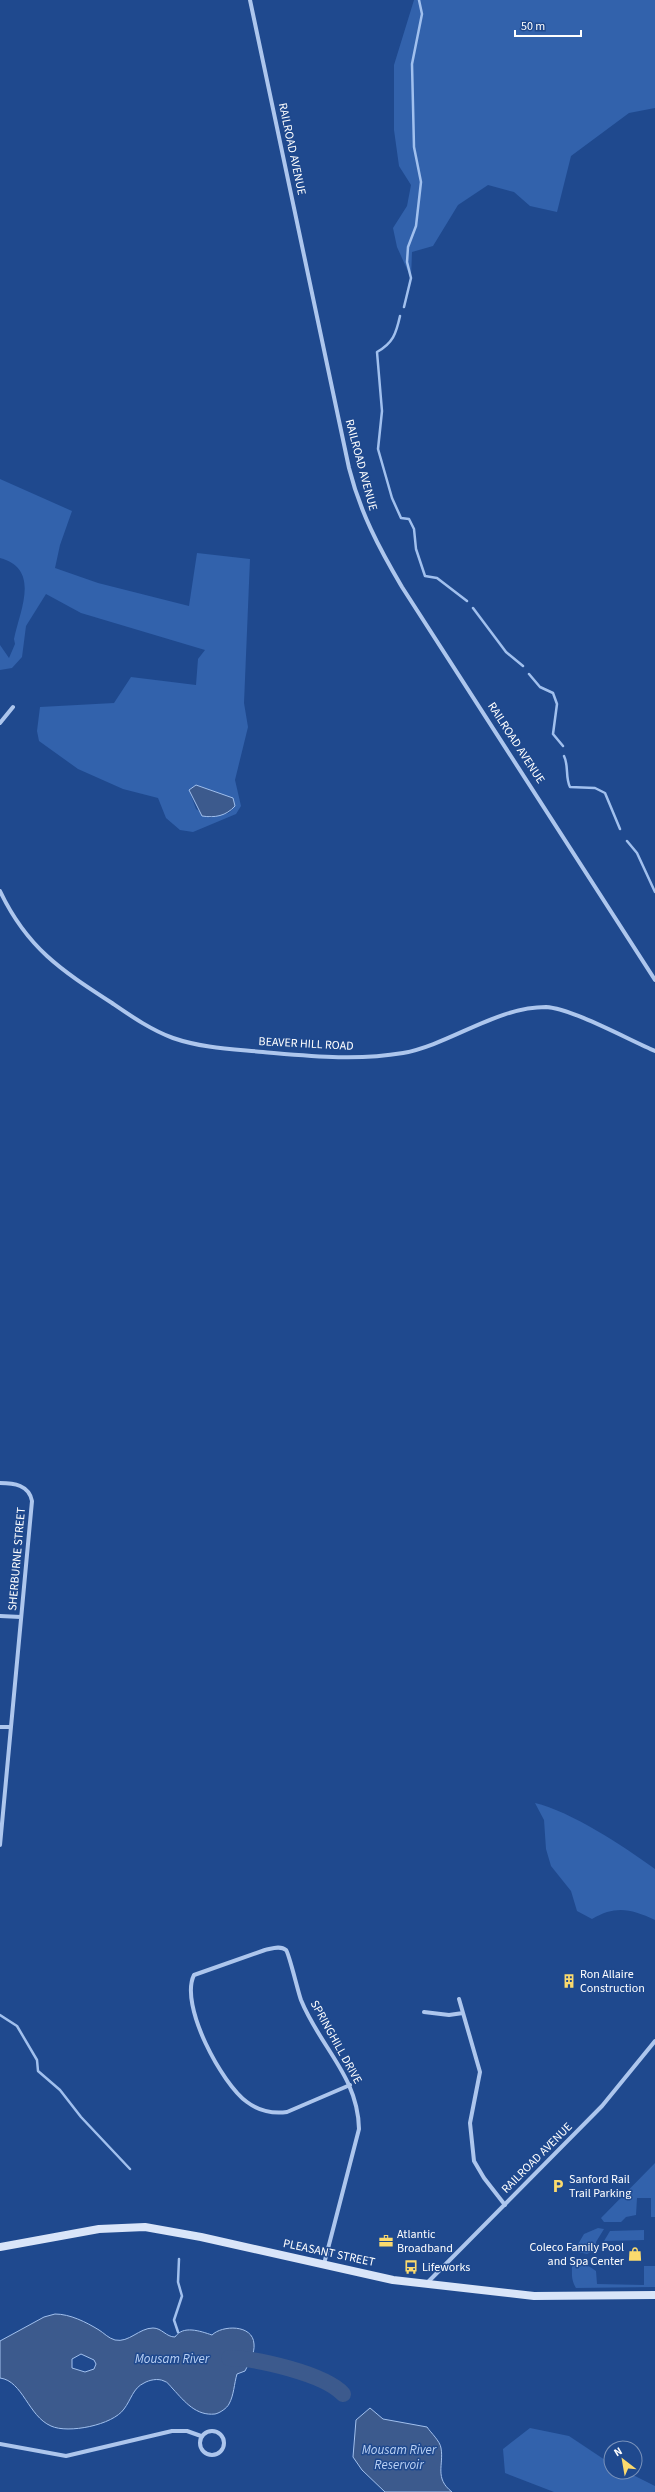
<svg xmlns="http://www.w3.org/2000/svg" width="655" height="2492" viewBox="0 0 655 2492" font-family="'Source Sans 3',sans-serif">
  <rect width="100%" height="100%" fill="#1f498e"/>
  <path fill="#3262ac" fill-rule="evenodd" d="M414,0H655V108L629,113L571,156L557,212L530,206L514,192L488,185L458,205L433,246L412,252L411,278L397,247L393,228L407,206L411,185L399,166L394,130V65Z
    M0,479L72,511L60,545L55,568L98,583L189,606L197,553L250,559L244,703L248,727L235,780L241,806L236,814L193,832L180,830L166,818L158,798L123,789L78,769L39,741L37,731L40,707L114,703L131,677L196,685L198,659L205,650L81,613L46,594L26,626L22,657L12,668L0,670V645L9,658L15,644L14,639C20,610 41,569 0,558ZM196,785L233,798L235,806L229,813L210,818L196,809L189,790Z
    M535,1803C570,1811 625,1847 655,1869V1920C631,1909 616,1905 592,1919L577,1911L571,1891L551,1866L546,1849L544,1820Z
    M655,2163V2217H651V2198H637L636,2215L626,2217L621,2222H604L601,2218Z
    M598,2228L604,2229L596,2242V2249L587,2254L574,2251L584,2234Z
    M644,2230V2240L604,2241L610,2231Z
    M576,2263H584L596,2271L597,2284L644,2285V2266H655V2287L576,2288C571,2280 572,2274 572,2265Z
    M530,2428L569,2436L611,2464V2472H627L655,2486V2492H554L505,2473L503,2449Z"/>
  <path fill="#3c5a8d" stroke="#a1c0ee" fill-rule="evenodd" d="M196,785L233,798L235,806C226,816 215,818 202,816L189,790Z
    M55,2314C70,2314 86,2322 99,2330C104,2333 108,2338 115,2340C129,2343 139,2328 153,2328C162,2328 166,2337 175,2337C183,2325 200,2331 212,2335C222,2325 253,2324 254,2344C255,2353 249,2363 245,2371L237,2374C234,2384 234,2395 229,2404C227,2408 220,2413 215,2414C196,2416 185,2402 173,2389C170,2386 168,2382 164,2381C158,2378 149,2380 144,2383C133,2388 131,2400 124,2409C113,2425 68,2434 51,2426C28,2416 23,2381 0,2378V2341L44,2317ZM81,2354L94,2360L96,2364L94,2369L85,2372L72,2368V2359Z
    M370,2408L383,2419L427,2427C431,2433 440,2441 441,2448C444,2465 434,2478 452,2492H385L362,2470L353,2457L356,2420Z"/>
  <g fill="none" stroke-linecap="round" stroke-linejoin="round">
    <path stroke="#a1c0ee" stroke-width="2.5" d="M404,307L411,278L407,262L408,247L416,226L421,182L414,147L412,64L422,14L419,0
      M400,316C396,334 393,343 377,352L382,411L378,449L392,498L401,518L409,519L414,529L416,549L425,576L437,578L467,601
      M473,608L506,652L523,666
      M529,674L540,687L553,693L557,704L553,734L563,746
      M564,756C569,766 565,777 570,787L595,788L605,793L620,829
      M627,841L637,853L655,892
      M0,2015L17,2026L37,2060L38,2071L60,2090L81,2117L130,2169
      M178,2332L174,2320L182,2296L178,2282L179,2259"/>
    <path stroke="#3c5a8d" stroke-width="16" d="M229,2358C256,2358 325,2374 343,2394"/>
    <path stroke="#adc6ed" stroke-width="4" d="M250,0L349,468C360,512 379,548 402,587L655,980
      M0,723L13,707
      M0,891C27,948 61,970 112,1003C131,1016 151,1030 173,1038C202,1048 233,1049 263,1052C310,1056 356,1061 403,1053C451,1044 496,1007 546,1007C571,1008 629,1040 655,1051
      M0,1483C14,1483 29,1485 32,1501L0,1845
      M0,1616L21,1617
      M0,1727H11
      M459,1999L480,2072L470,2123L474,2161L484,2178L505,2205
      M424,2012L449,2015L463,2013
      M324,2264L359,2129C358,2076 320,2047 301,2000C298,1992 289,1953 286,1950C280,1945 271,1949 265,1950L194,1975C179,2005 222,2084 247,2102C259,2111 272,2114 287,2112L350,2085
      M427,2283L602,2106L655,2041
      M200 2443a12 12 0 1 1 24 0a12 12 0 1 1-24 0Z
      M0,2444L66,2456L172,2431H187L201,2436"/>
    <path stroke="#d9e5f9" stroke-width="8" d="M0,2247L99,2229L145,2227L201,2237L393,2280L534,2296L655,2295"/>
  </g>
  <defs>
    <symbol id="building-bare" viewBox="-9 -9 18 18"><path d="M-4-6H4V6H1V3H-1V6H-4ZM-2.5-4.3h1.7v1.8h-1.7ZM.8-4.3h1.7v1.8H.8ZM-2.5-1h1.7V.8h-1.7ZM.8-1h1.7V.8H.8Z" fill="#fbda6d" stroke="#1f498e" stroke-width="2.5" paint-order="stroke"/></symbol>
    <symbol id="parking-bare" viewBox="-9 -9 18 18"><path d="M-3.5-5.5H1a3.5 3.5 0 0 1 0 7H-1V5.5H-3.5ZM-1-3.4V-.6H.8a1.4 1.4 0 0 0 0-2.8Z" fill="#fbda6d" stroke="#1f498e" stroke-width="2.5" paint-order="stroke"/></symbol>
    <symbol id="office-bare" viewBox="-9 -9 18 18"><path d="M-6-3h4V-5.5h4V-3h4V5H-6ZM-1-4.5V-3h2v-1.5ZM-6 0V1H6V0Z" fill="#fbda6d" stroke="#1f498e" stroke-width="2.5" paint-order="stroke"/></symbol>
    <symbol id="shop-bare" viewBox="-9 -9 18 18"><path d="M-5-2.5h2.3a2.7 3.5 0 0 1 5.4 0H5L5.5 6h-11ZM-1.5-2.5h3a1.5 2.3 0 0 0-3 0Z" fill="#fbda6d" stroke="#1f498e" stroke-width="2.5" paint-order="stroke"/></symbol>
    <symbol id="bus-bare" viewBox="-9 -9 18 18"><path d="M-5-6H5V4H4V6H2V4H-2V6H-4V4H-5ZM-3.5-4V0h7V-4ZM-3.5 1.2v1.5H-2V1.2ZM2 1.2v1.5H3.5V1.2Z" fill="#fbda6d" stroke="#1f498e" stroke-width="2.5" paint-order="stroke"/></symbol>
  </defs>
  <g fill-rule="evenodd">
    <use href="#building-bare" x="559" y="1971" width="20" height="20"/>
    <use href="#parking-bare" x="548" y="2176" width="20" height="20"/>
    <use href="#office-bare" x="376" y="2231" width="20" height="20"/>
    <use href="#shop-bare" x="625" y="2244" width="20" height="20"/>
    <use href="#bus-bare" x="401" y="2257" width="20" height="20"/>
  </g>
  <g text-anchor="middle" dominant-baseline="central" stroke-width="3" stroke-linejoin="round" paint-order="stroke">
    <g font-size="12" fill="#fff" stroke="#1f498e">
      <text transform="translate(292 149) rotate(78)">RAILROAD AVENUE</text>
      <text transform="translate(361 465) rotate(75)">RAILROAD AVENUE</text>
      <text transform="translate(516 743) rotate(57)">RAILROAD AVENUE</text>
      <text transform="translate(306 1044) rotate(3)">BEAVER HILL ROAD</text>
      <text transform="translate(17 1559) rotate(-85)">SHERBURNE STREET</text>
      <text transform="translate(336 2042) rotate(61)">SPRINGHILL DRIVE</text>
      <text transform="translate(537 2158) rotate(-45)">RAILROAD AVENUE</text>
      <text transform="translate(329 2253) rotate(12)">PLEASANT STREET</text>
    </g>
    <g font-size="12" fill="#fff" stroke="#1f498e" text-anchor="start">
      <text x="580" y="1974">Ron Allaire<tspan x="580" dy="14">Construction</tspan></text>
      <text x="569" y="2179">Sanford Rail<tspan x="569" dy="14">Trail Parking</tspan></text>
      <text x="397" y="2234">Atlantic<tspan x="397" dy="14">Broadband</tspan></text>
      <text x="624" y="2247" text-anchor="end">Coleco Family Pool<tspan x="624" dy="14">and Spa Center</tspan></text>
      <text x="422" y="2267">Lifeworks</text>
    </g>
    <g font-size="13" font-style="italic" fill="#b9d0f4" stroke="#1f498e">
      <text x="172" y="2359">Mousam River</text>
      <text x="399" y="2450">Mousam River<tspan x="399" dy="15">Reservoir</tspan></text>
    </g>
  </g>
  <g transform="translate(623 2460) rotate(329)"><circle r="19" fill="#1f498e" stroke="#7992bb"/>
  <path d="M0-3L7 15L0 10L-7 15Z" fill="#fbda6d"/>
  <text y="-6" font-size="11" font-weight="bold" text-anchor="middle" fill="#ffffff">N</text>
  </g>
  <path d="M515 30v6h66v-6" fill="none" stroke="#ffffff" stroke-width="2"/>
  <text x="521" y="30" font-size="12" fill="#ffffff" stroke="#1f498e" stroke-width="3" paint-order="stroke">50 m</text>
</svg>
